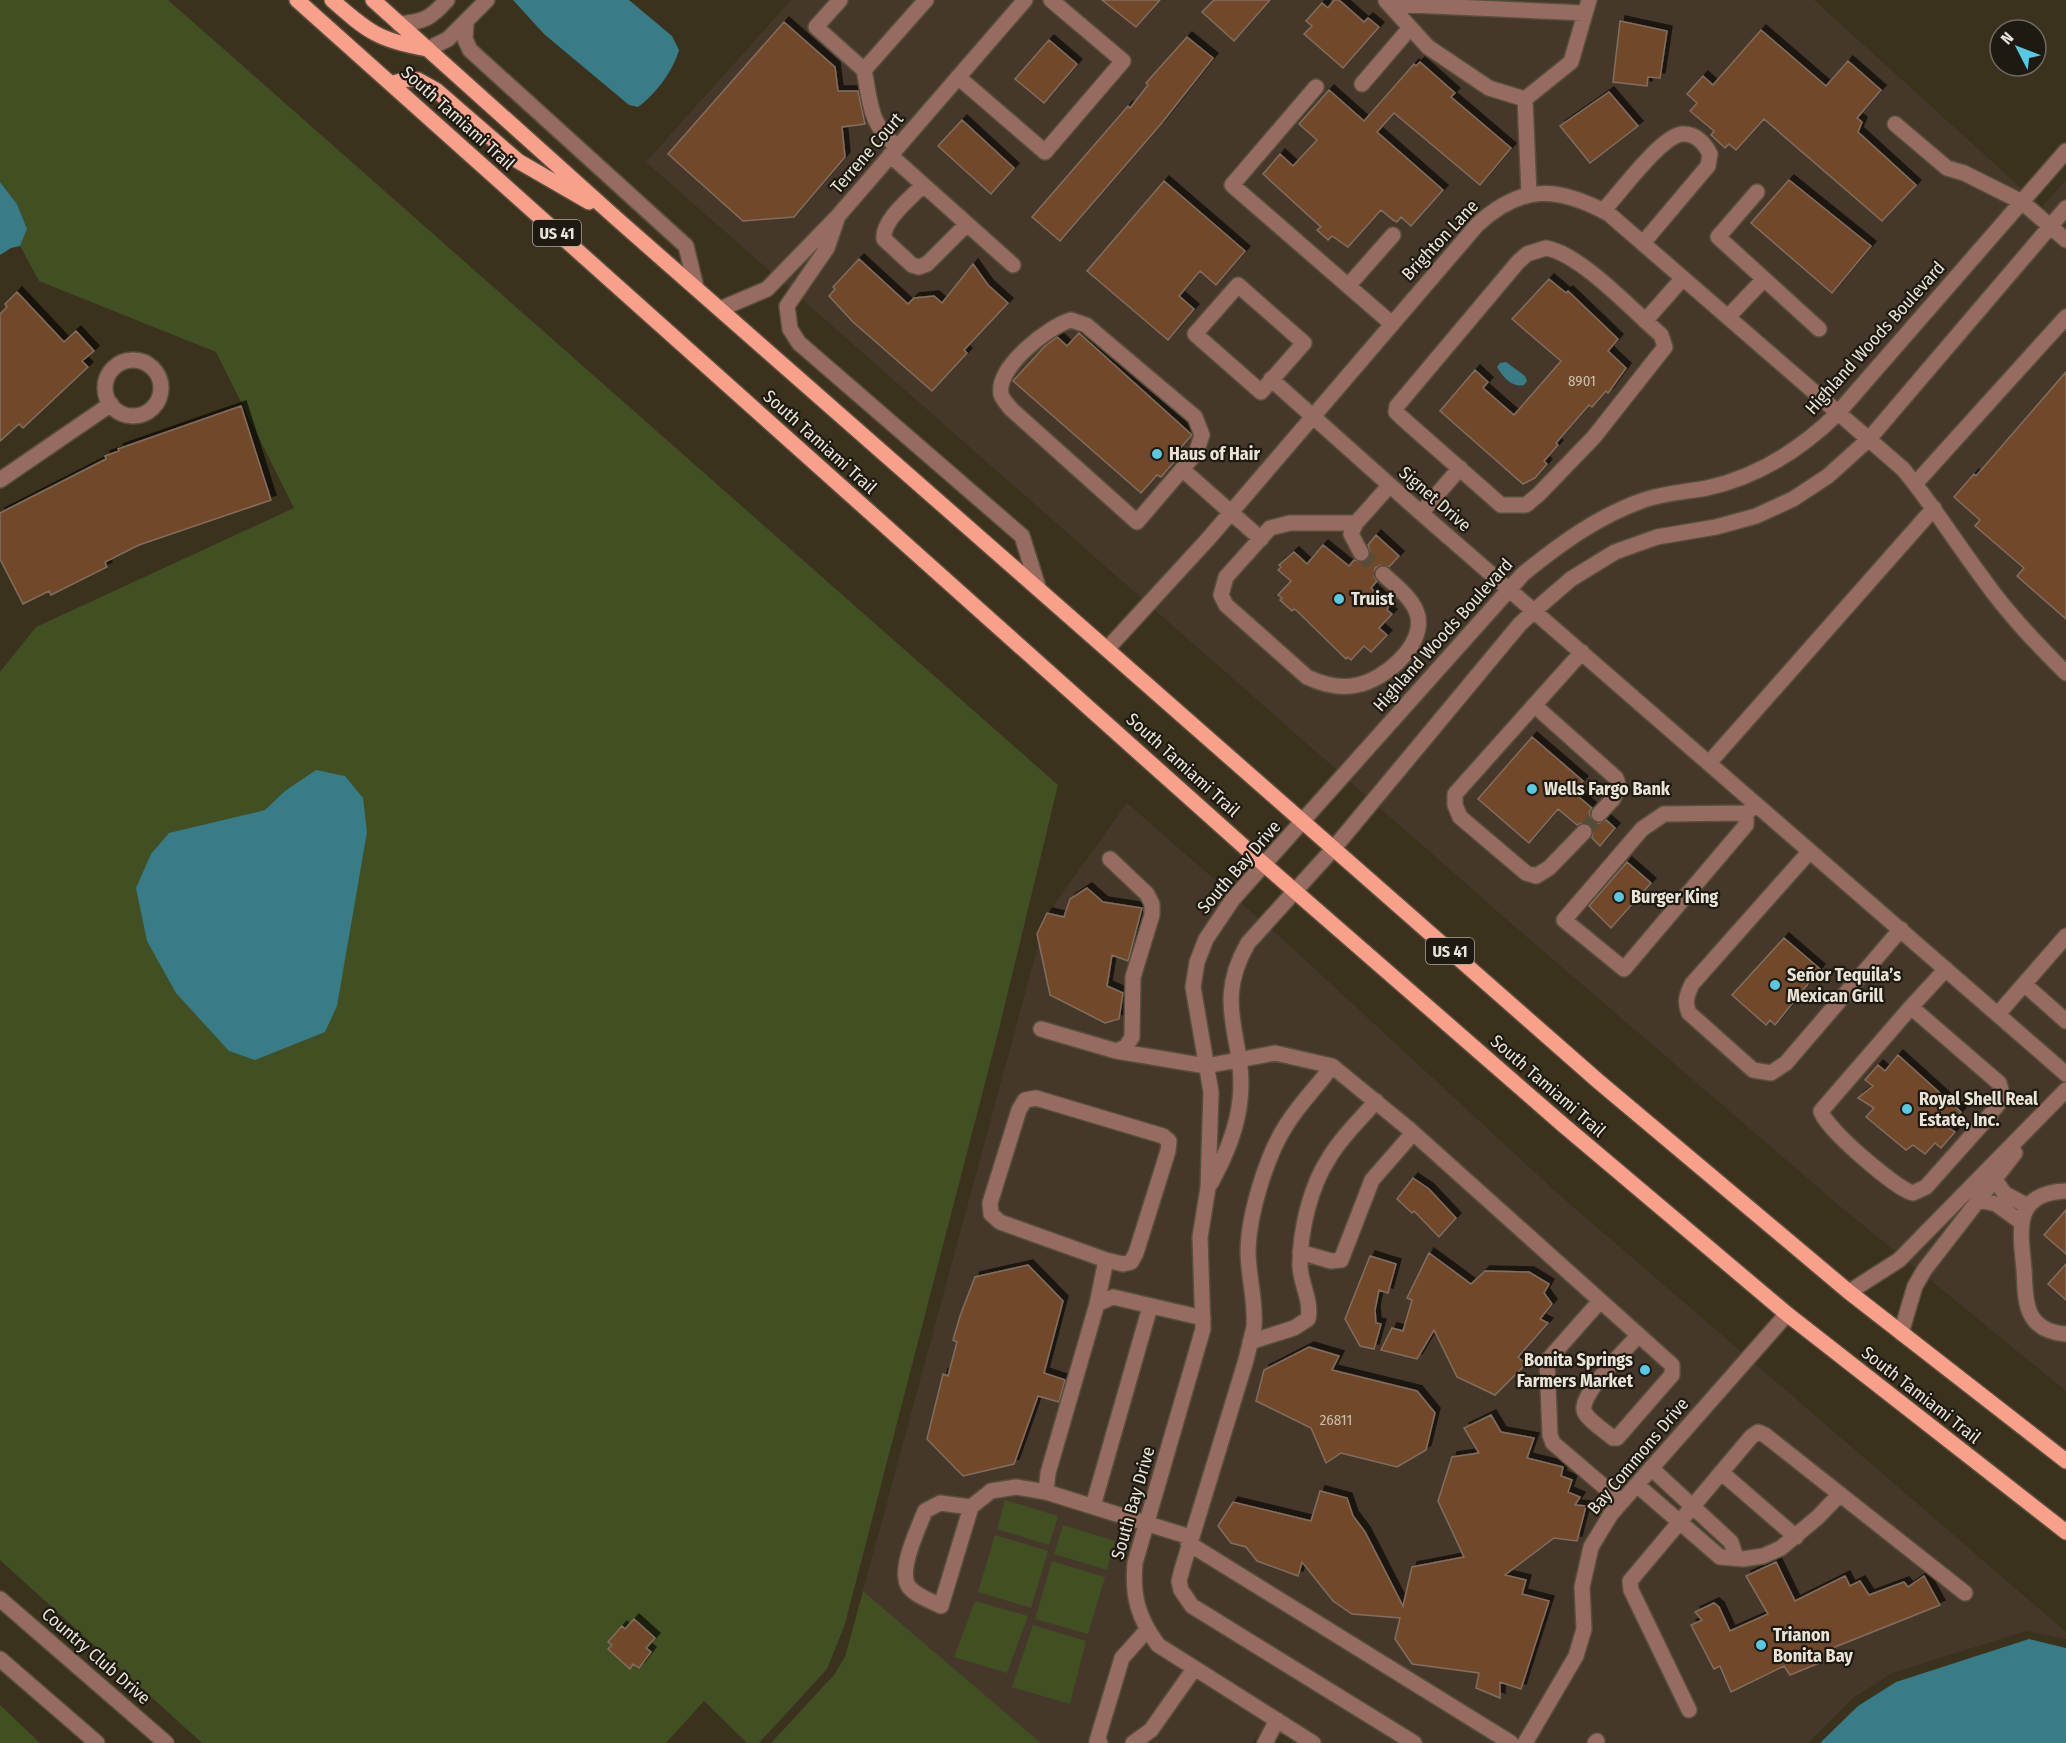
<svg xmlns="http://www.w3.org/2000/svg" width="2066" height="1743" viewBox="0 0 2066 1743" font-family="'Fira Sans Condensed',sans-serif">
  <defs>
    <filter id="shadow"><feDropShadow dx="5" dy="-5" stdDeviation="0" flood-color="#0009"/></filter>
  </defs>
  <rect width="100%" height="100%" fill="#3b321e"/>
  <path fill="#45382a" d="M791,0H1814L2042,207L2066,180V1391L1841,1207L1513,925L646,162Z
    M1127,803L1279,936L1556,1192L2066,1632V1639L2026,1631L1892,1673L1853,1698L1808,1743H1313L1273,1719L1251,1743H1041L863,1591L1046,916Z"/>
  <path fill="#424f23" d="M0,0H168L1058,785L999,1029L845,1624L827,1669L759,1743H747L704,1701L666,1743H202L0,1560V672L36,627L294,508L216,352L39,281L20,246L27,229L17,204L0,182Z
    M1005,1500L1058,1516L1049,1545L997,1529Z
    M1063,1525L1115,1541L1107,1570L1054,1554Z
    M995,1535L1048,1551L1031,1608L978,1592Z
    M1052,1561L1105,1577L1088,1634L1035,1619Z
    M863,1591L1041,1743H771L834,1675L845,1657Z
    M975,1601L1028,1616L1007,1673L954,1657Z
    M1033,1625L1086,1641L1070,1704L1012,1687Z
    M0,1705L40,1743H0Z"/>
  <path fill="#377c86" d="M513,0H629L672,36L679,50C673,71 656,94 638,107L629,105L544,34Z
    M0,182L17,204L27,229L20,246L11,248L0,255Z
    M1506,362L1525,376L1527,381L1524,385C1512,388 1503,377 1497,367L1500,363Z
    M316,770L345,776L363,798L367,832L337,1006L325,1032L255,1060L229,1051L176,993L147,941L136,888L151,854L169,833L265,810L285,791Z
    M2029,1639L2066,1648V1743H1820L1858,1706L1896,1682Z"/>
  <path fill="#714a2b" stroke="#826d5e" stroke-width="1.5" filter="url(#shadow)" d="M1102,0H1160L1136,27Z
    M1214,0H1270L1234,41L1202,12Z
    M1334,0H1339L1364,22L1368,18L1379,27L1343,68L1304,34L1312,26L1306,21L1322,3L1328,8Z
    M1620,21L1667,31L1660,78L1648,77L1647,86L1613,82Z
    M784,22L835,67L838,91H858L865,124L842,127L845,157L794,217L743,221L668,154Z
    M1761,30L1826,86L1848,61L1881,90L1857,118L1862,122L1858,132L1916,185L1882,221L1764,119L1736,150L1729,144L1725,148L1711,135L1714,131L1690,111L1697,103L1687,94L1703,76L1713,85Z
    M1187,37L1213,58L1161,124L1060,241L1032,217L1128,106L1130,108L1148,85L1146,83Z
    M1049,40L1077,64L1044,103L1015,79Z
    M1420,62L1455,93L1451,97L1511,148L1480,185L1394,113L1377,132L1443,190L1411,226L1401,217L1397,222L1393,220L1381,210L1348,247L1332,236L1328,240L1317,230L1321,227L1263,174L1280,154L1293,166L1317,140L1299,124L1329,90L1364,121L1414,64L1416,66Z
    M1609,92L1638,126L1590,163L1560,126Z
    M962,120L1014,168L991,194L938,146Z
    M1789,180L1871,246L1832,293L1751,223Z
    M1164,181L1245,251L1216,285L1200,271L1179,296L1194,309L1168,340L1087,271Z
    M859,259L908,304L914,298L934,296L942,303L973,264L988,285L1008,303L964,350L967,353L932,391L853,322L829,296L835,289L833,287Z
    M1549,279L1566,293L1568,291L1618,339L1608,351L1626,368L1608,393L1606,391L1592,407L1589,405L1556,443L1558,445L1544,461L1547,464L1535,478L1523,484L1440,411L1475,370L1488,382L1483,388L1514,415L1561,361L1512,319Z
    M17,292L64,342L76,331L94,351L82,361L88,367L23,428L19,424L0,441V314L7,307L5,304Z
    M1079,333L1192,435L1177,452L1180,455L1161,477L1157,475L1141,493L1013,381L1044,347L1057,337L1067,346Z
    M2066,372V619L2017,576L2024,568L1975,526L1980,520L1954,497L1974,474L1976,476Z
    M241,406L271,500L139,545L105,562L107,567L51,595L49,591L23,604L0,559V513L106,459L105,456L119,451L118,449Z
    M1376,535L1399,556L1389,567L1381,565L1375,568L1374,576L1377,581L1371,588L1389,605L1387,610L1392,614L1379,628L1387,635L1371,652L1364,646L1351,660L1348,657L1346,659L1297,611L1294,609L1292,611L1280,600L1282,598L1278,595L1291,581L1278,570L1281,567L1279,565L1294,552L1307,564L1323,545L1349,566L1354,560L1365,562L1371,554L1368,545Z
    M1532,737L1583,781L1573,792L1592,808L1589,812L1592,821L1597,824L1606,820L1615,828L1600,846L1592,838L1593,830L1590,825L1582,823L1577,825L1558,809L1529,843L1478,799Z
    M1627,862L1651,883L1611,928L1589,906Z
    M1087,888L1103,902L1142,908L1128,961L1112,955L1107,986L1123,993L1119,1019L1105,1023L1050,995L1037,934L1047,913L1064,917L1070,899Z
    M1784,938L1820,969L1775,1025L1770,1020L1766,1025L1732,995Z
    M1898,1055L1961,1112L1949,1128L1955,1132L1941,1148L1935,1143L1925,1154L1913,1145L1906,1150L1866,1117L1874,1108L1858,1098L1873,1086L1865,1080L1878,1065L1885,1071Z
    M1413,1178L1429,1189L1456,1218L1439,1237L1414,1211L1412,1213L1397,1199Z
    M2066,1210V1254L2044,1235Z
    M1429,1253L1471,1284L1485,1271L1529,1272L1549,1284L1544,1293L1552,1304L1540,1319L1548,1323L1518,1357L1526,1364L1495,1395L1457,1377L1434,1330L1417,1359L1381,1350L1392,1328L1403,1331L1412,1300L1407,1298Z
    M1370,1256L1396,1264L1388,1293L1379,1290L1375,1310L1376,1323L1381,1324L1374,1349L1360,1346L1345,1319Z
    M2066,1264V1300L2048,1284Z
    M1028,1265L1063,1301L1044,1373L1065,1380L1059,1402L1038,1396L1014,1464L963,1476L927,1439L943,1374L948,1376L957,1342L953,1340L960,1316L975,1277Z
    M1309,1347L1339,1356L1332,1370L1417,1391L1435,1413L1426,1450L1397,1467L1341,1453L1326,1463L1311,1428L1256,1401L1264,1370Z
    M1491,1415L1501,1432L1534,1438L1527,1458L1563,1467L1561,1476L1572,1480L1568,1492L1580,1497L1575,1505L1586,1506L1577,1541L1554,1538L1505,1575L1526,1580L1522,1594L1549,1601L1521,1689L1500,1682V1698L1476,1688L1479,1673L1412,1664L1395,1639L1400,1618L1352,1614L1333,1601L1302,1562L1298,1576L1257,1561L1246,1547L1231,1543L1218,1526L1233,1502L1311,1521L1320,1491L1347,1498L1353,1516L1365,1532L1403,1606L1412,1567L1464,1557L1438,1501L1452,1457L1479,1453L1464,1428Z
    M1776,1562L1795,1601L1845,1576L1850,1586L1860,1581L1869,1595L1904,1582L1908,1587L1924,1576L1940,1605L1825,1651L1829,1659L1790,1675L1784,1666L1731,1692L1720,1666L1714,1669L1691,1625L1702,1620L1695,1612L1714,1603L1719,1607L1730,1631L1768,1614L1746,1576Z
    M634,1619L655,1638L646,1648L651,1652L639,1668L633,1664L630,1669L608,1649L612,1645L608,1642L622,1626L625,1629Z"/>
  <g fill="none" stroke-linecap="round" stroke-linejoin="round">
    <path stroke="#554d3a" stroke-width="15" stroke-dasharray="15 8" stroke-linecap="butt" d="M1361,553L1383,574
      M1584,832L1599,814"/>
    <defs>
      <path id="minor" d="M840,0L816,27L864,70L926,0
        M1386,1L1428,47L1489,88L1525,99
        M1389,4L1585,13
        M466,23L465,39L470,50L686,246L696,287
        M399,24C424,22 431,18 447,0
        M428,49L448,39L487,0
        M864,70C871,105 869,123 897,147
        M958,77L1045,152L1123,61L1051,0
        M1362,84L1410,28
        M1316,87L1232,185L1392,324
        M1525,99L1571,62L1589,0
        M1525,99L1529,194
        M1895,124L1947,168L1964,173L2022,202L2066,240
        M890,155L1013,265
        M923,185C911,198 882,220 884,239L912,265L919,267L927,264L967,224
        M1757,192L1718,237L1819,329
        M1603,211C1619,194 1661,136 1682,134C1696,133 1705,144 1710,154L1708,166L1643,243
        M838,216L827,248L787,306L790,329L799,343L1022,536L1038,587
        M1546,248C1581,254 1633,311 1661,335L1665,347L1594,437L1539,494L1526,505H1501L1401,417L1396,412L1397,406L1518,262L1527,254Z
        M1238,285L1304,343L1261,392L1195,334Z
        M1348,286L1393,235
        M720,309L767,289L838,216L1025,0
        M1728,317L1764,279
        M1071,320L1086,325L1195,417L1202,435L1196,453L1137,522L1011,409C1008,405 1002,399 1001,394C996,367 1049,326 1071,320Z
        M1645,321L1683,278
        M105 388a28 28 0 1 1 56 0a28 28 0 1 1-56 0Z
        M1271,379L1421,513L2066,1074
        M1183,470L1261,539
        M0,480L111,404
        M1915,484L2066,317
        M1421,513L1460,468
        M1356,523L1390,485
        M1361,553L1351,534L1356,523H1290L1270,528L1226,577L1221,595L1226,605L1307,677C1322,684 1341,689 1357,685C1384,680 1423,647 1418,617C1415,600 1395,585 1383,574
        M1108,648L1209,538L1477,225C1521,184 1558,186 1609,214L1903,469C1933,505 1956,543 1984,580C2008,614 2037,644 2066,673
        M1582,652L1455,794V805L1460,817L1526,873L1536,876L1549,868L1584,832
        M1534,705L1616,778L1619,787L1613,799L1599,814
        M1709,763L1934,508
        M1746,813L1664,814L1642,829L1564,920L1624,969L1746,825V813L1757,805
        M1810,851L1692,984C1687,995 1684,1001 1689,1013L1753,1070L1771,1073L1786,1063L1901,929
        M2024,984L2066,1021
        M1911,1007L1946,969
        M1998,1014L2066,936
        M1041,1029L1116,1051L1126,1047L1132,1037L1133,977L1152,915V904L1147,894L1110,859
        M1116,1051L1206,1066L1275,1053L1332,1066
        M1991,1114L1926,1187L1913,1193C1896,1189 1824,1127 1821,1111L1911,1007L1999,1083L2003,1097L1995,1108
        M1995,1180L2005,1194L2028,1206
        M1211,1183C1225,1157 1237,1130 1240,1100C1247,1038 1211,1007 1248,943L1334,848L1520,624L1534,611L1571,579L1615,552L1657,537L1716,527L1756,516L1793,499L1828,476L1869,439L2066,208
        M2066,1191C2013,1193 2020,1229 2024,1269C2025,1283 2024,1302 2031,1315C2038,1328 2052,1333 2066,1334
        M1978,1200L1996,1204L2021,1222
        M1300,1252L1331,1261L1341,1260L1372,1180L1413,1133
        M1849,1292L1899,1260L2066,1090
        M1600,1301L1547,1361L1550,1435L1553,1443L1622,1502
        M1097,1304L1106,1260L1000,1222L991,1214L990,1203L1019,1110L1025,1100L1036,1098L1163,1136L1169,1141L1168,1151L1136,1253L1131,1262L1123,1264L1106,1260
        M1901,1333L1915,1286L1925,1269L2015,1153
        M1250,1342L1294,1328L1308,1319C1312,1300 1300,1283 1300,1265C1300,1231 1310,1187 1329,1158C1341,1137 1361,1119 1376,1101
        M1651,1468L1731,1542L1736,1557
        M1722,1473L1796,1537
        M1637,1485L1720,1557L1743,1559L1763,1556L1781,1548L1818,1517L1840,1494
        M1046,1492L1048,1473L1097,1304L1113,1297L1203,1318
        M1093,1506L1150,1307
        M971,1507L940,1503L925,1511C919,1527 897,1571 909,1587C916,1596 931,1601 941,1606L971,1507L991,1491L1016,1487L1046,1492L1190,1537
        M1188,1543L1511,1743
        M0,1599L166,1743
        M0,1659L97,1743
        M1689,1710L1631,1590L1630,1581L1751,1437L1758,1432L1765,1435L1965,1593
        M1100,1743L1097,1741L1122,1658L1147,1630
        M1133,1743L1151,1730L1194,1669
        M1265,1743L1277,1720
        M1313,1743L1158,1645C1138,1618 1132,1596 1135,1563L1203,1329L1200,1237L1208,1188L1211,1092L1193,987L1197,962L1206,939L1233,899L1523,574C1560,544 1598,516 1644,500C1665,493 1685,492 1707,488C1757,477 1800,450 1837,414L2066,151
        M1414,1743L1192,1606L1181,1590L1179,1581L1183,1566L1246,1360L1254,1327C1256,1301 1248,1276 1248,1250C1249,1213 1267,1154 1287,1124C1300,1103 1318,1086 1332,1066L1409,1129L1672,1365V1375L1664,1384L1617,1438H1613C1605,1431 1590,1422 1585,1413C1575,1398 1627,1348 1638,1336
        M1525,1743L1576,1656L1584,1629L1582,1587L1591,1547L1611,1514L1787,1314
        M1595,1743L1597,1741"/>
      <path id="major" d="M297,0L1250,852L1562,1124L1787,1314L2066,1532
        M332,0C368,32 380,41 428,49
        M373,0L617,219L1598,1081L1849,1292L2066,1461
        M391,84L407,79L418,80L436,90L518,161L589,202"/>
    </defs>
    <use href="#minor" stroke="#574e3c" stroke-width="18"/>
    <use href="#major" stroke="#574e3c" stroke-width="18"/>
    <use href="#minor" stroke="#966b60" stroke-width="15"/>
    <use href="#major" stroke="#f9a08b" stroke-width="15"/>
  </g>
  <g fill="#57c9e2" stroke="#1e1a11" stroke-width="2">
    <circle cx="1157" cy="454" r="6"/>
    <circle cx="1339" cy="599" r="6"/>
    <circle cx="1532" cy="789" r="6"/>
    <circle cx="1619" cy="897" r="6"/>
    <circle cx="1775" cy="985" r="6"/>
    <circle cx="1907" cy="1109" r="6"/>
    <circle cx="1645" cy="1370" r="6"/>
    <circle cx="1761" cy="1645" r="6"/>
  </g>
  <g text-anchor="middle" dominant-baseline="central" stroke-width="4.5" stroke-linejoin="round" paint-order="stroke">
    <g font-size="15" fill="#cbbeac">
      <text x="1582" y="381">8901</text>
      <text x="1336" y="1420">26811</text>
    </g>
    <g fill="#1e1a11" stroke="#aca79c" stroke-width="1.5">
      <rect x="533" y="220" width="48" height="26" rx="4.5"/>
      <rect x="1426" y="938" width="48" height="26" rx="4.5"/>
    </g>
    <g font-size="16" font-weight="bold" fill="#e9e4d7">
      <text x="557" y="233">US 41</text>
      <text x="1450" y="951">US 41</text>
    </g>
    <g font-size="18" fill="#e9e4d7" stroke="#1e1a11">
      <text transform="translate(458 118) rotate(42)">South Tamiami Trail</text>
      <text transform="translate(867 153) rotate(-49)">Terrene Court</text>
      <text transform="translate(1440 240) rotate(-47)">Brighton Lane</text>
      <text transform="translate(1875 338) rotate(-48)">Highland Woods Boulevard</text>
      <text transform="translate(820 442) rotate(42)">South Tamiami Trail</text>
      <text transform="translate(1435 499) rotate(41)">Signet Drive</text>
      <text transform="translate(1443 635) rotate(-48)">Highland Woods Boulevard</text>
      <text transform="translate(1183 765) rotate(42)">South Tamiami Trail</text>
      <text transform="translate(1239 867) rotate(-49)">South Bay Drive</text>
      <text transform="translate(1548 1086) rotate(41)">South Tamiami Trail</text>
      <text transform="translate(1921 1395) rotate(38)">South Tamiami Trail</text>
      <text transform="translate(1638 1456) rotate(-50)">Bay Commons Drive</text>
      <text transform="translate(1133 1503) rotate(-74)">South Bay Drive</text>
      <text transform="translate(96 1656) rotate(41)">Country Club Drive</text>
    </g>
    <g font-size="18" font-weight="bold" fill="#e9e4d7" stroke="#1e1a11" text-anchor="start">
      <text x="1169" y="454">Haus of Hair</text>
      <text x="1351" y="599">Truist</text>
      <text x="1544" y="789">Wells Fargo Bank</text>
      <text x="1631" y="897">Burger King</text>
      <text x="1787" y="975">Señor Tequila’s<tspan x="1787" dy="21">Mexican Grill</tspan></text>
      <text x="1919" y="1099">Royal Shell Real<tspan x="1919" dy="21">Estate, Inc.</tspan></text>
      <text x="1633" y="1360" text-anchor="end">Bonita Springs<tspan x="1633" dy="21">Farmers Market</tspan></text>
      <text x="1773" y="1635">Trianon<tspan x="1773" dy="21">Bonita Bay</tspan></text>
    </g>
  </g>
  <g transform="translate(2018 48) rotate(312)"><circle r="28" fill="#1e1a11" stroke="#6f6b60" stroke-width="1.5"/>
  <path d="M0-4.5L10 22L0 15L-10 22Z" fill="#57c9e2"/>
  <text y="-9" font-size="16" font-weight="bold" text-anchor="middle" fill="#e9e4d7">N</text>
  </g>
</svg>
